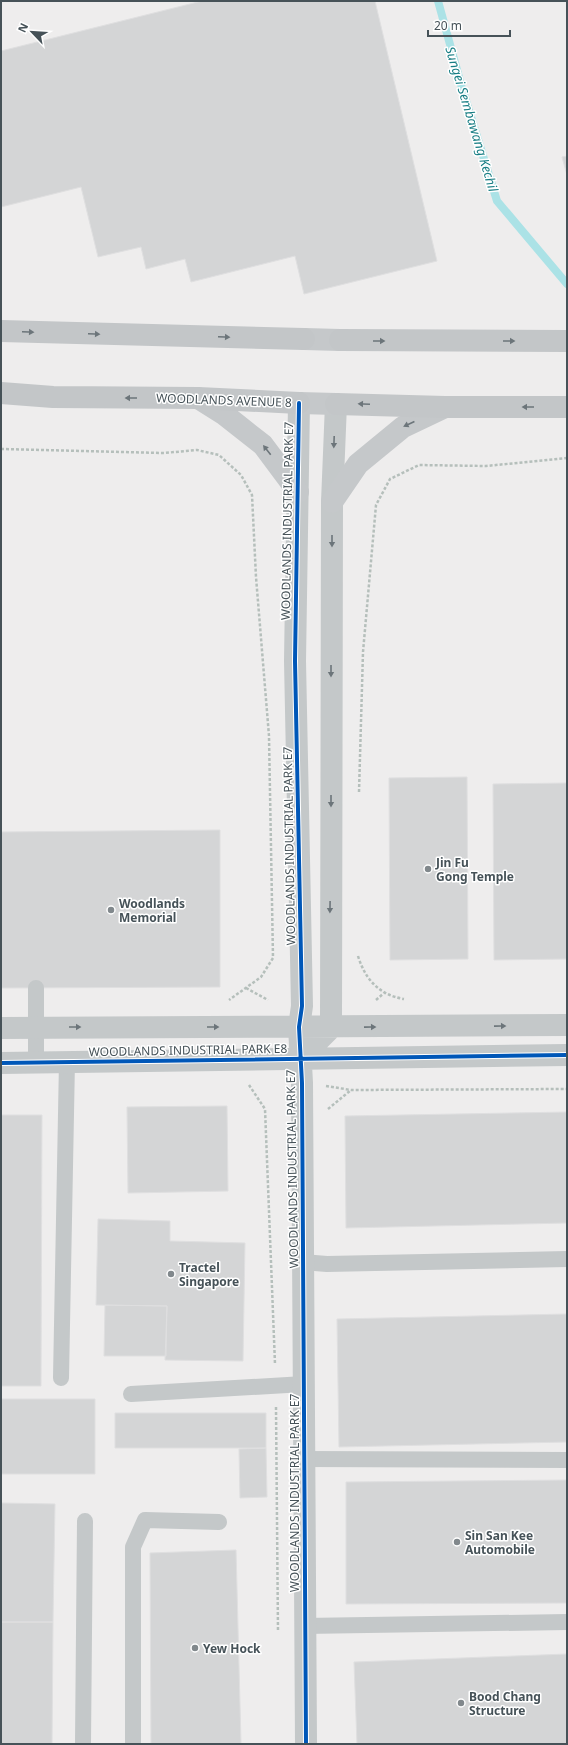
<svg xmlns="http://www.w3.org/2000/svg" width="568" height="1745" viewBox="0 0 568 1745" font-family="'Noto Sans',sans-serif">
  <rect width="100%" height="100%" fill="#eeeded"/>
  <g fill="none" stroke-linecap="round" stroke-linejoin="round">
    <path stroke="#abe2e6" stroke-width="8" d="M438,1L462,88L497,201L567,284"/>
  </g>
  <path fill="#d4d5d6" stroke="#dfdfe0" d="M202,1H375L437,261L304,294L295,256L191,282L185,259L146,269L141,247L98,257L81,187L1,207V51Z
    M567,156V175L562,157Z
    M467,777L468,959L390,960L389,778Z
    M567,783V959L494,960L493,784Z
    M220,830V987L1,988V832Z
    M227,1106L228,1191L128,1193L127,1107Z
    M567,1112V1223L346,1228L345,1116Z
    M1,1115H42L41,1386H1Z
    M98,1219L170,1221V1241L245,1243L243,1361L165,1360L167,1306L96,1305Z
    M105,1305L167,1306L166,1356H104Z
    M567,1314V1442L339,1447L337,1319Z
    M1,1399H95V1474H1Z
    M115,1413H266V1448H115Z
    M266,1448L267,1497L240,1498L239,1449Z
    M567,1480V1603L346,1604V1482Z
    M1,1503L55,1504L53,1622H1Z
    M236,1550L241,1744H151L150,1553Z
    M1,1622H53L52,1744H1Z
    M567,1654V1744H357L354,1662Z"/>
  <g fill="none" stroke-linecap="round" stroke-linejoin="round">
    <path stroke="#b5bfbb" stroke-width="2.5" stroke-dasharray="3 2" stroke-linecap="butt" d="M1,449L164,453L197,450L219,455L241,475L252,495L256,577L269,736L273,958L261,977L229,1000
      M359,792L363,652L376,505L390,479L419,465L486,466L567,458
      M358,956C365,979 379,995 404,999
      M246,988L268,1000
      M376,1000L384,993
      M249,1085L265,1109L275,1364
      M326,1086L351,1090L567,1089
      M328,1109L351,1090
      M276,1407L278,1632"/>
    <path stroke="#c4c8c9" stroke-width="16" d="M36,988V1062
      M302,1262L327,1264L567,1259
      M61,1378L67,1061
      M131,1394L304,1384
      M304,1459L567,1460
      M304,1626L567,1622
      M83,1744L85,1521
      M133,1744V1547L145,1520L219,1522"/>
    <path stroke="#c4c8c9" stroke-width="22" d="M299,403L295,661L302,1006L299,1027L302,1083L306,1744
      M1,1028L567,1025
      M300,1059L331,1028L332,502L336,404
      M1,1063L567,1055"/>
    <path stroke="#c5c8ca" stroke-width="22" d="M304,339L340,340
      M198,398L225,415L263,445L298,492
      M299,403L336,404
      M332,502L358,464L403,427L445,407"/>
    <path stroke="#c3c6c8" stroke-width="22" d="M1,331L304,339
      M340,340L567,341
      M1,393L53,397L198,398L299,403
      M336,404L445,407H567"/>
    <defs>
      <path id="cycleway" d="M299,403L295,661L302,1006L299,1027L302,1083L306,1744
        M1,1063L567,1055"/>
    </defs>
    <use href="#cycleway" stroke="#fff" stroke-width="6"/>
    <use href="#cycleway" stroke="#0057b8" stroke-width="4"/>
  </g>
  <defs><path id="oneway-solid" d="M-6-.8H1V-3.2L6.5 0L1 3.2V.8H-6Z"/></defs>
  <g fill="#6c757a">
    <use href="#oneway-solid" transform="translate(28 332) rotate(2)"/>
    <use href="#oneway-solid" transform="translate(94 334) rotate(2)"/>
    <use href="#oneway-solid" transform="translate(224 337) rotate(2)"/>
    <use href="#oneway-solid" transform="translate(379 341)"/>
    <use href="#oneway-solid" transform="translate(509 341)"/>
    <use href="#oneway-solid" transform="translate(131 398) rotate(-180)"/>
    <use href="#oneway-solid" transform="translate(364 404) rotate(-178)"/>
    <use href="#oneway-solid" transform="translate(528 407) rotate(-180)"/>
    <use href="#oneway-solid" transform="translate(409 424) rotate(155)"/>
    <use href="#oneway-solid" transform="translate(334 442) rotate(92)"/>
    <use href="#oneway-solid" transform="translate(267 450) rotate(-128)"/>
    <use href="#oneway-solid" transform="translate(332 541) rotate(90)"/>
    <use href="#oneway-solid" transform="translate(331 671) rotate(90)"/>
    <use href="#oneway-solid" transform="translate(331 801) rotate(90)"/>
    <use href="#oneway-solid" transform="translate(330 907) rotate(91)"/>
    <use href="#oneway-solid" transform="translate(500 1026) rotate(-1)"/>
    <use href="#oneway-solid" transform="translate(75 1027)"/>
    <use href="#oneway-solid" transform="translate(213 1027)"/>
    <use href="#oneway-solid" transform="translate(370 1027) rotate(-1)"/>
  </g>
  <g fill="#81888c" stroke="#fff" stroke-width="1.5">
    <circle cx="428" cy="869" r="4"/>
    <circle cx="111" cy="910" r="4"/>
    <circle cx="171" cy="1274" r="4"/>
    <circle cx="457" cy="1542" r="4"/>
    <circle cx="195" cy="1648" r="4"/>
    <circle cx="461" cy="1703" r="4"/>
  </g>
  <g text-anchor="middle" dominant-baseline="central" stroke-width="3" stroke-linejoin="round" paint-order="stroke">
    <g font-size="12" fill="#465258" stroke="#fff">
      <text transform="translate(224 400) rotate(2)">WOODLANDS AVENUE 8</text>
      <text transform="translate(287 521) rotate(-89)">WOODLANDS INDUSTRIAL PARK E7</text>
      <text transform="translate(289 846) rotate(-91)">WOODLANDS INDUSTRIAL PARK E7</text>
      <text transform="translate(188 1050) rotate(-1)">WOODLANDS INDUSTRIAL PARK E8</text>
      <text transform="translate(292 1169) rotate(-91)">WOODLANDS INDUSTRIAL PARK E7</text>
      <text transform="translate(294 1493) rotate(-90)">WOODLANDS INDUSTRIAL PARK E7</text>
    </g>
    <g font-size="12" font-weight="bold" fill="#465258" stroke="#fff" text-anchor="start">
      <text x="436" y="862">Jin Fu<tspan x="436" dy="14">Gong Temple</tspan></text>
      <text x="119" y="903">Woodlands<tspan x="119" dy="14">Memorial</tspan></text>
      <text x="179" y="1267">Tractel<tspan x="179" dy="14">Singapore</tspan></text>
      <text x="465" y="1535">Sin San Kee<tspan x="465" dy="14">Automobile</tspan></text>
      <text x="203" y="1648">Yew Hock</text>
      <text x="469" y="1696">Bood Chang<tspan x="469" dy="14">Structure</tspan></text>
    </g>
    <g font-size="13" font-style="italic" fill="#187e84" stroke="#fff">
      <text transform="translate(472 119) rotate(73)">Sungei Sembawang Kechil</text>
    </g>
  </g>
  <rect width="568" height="1745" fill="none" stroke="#465258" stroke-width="4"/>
  <g transform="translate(32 32) rotate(295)" stroke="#ffffff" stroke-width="3" paint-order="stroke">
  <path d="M0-3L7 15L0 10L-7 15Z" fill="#465258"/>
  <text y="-6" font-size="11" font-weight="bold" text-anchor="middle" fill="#465258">N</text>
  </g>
  <path d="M428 30v6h82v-6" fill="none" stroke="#465258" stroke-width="2"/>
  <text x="434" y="30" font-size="12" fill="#465258" stroke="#ffffff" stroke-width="3" paint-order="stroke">20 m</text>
</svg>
